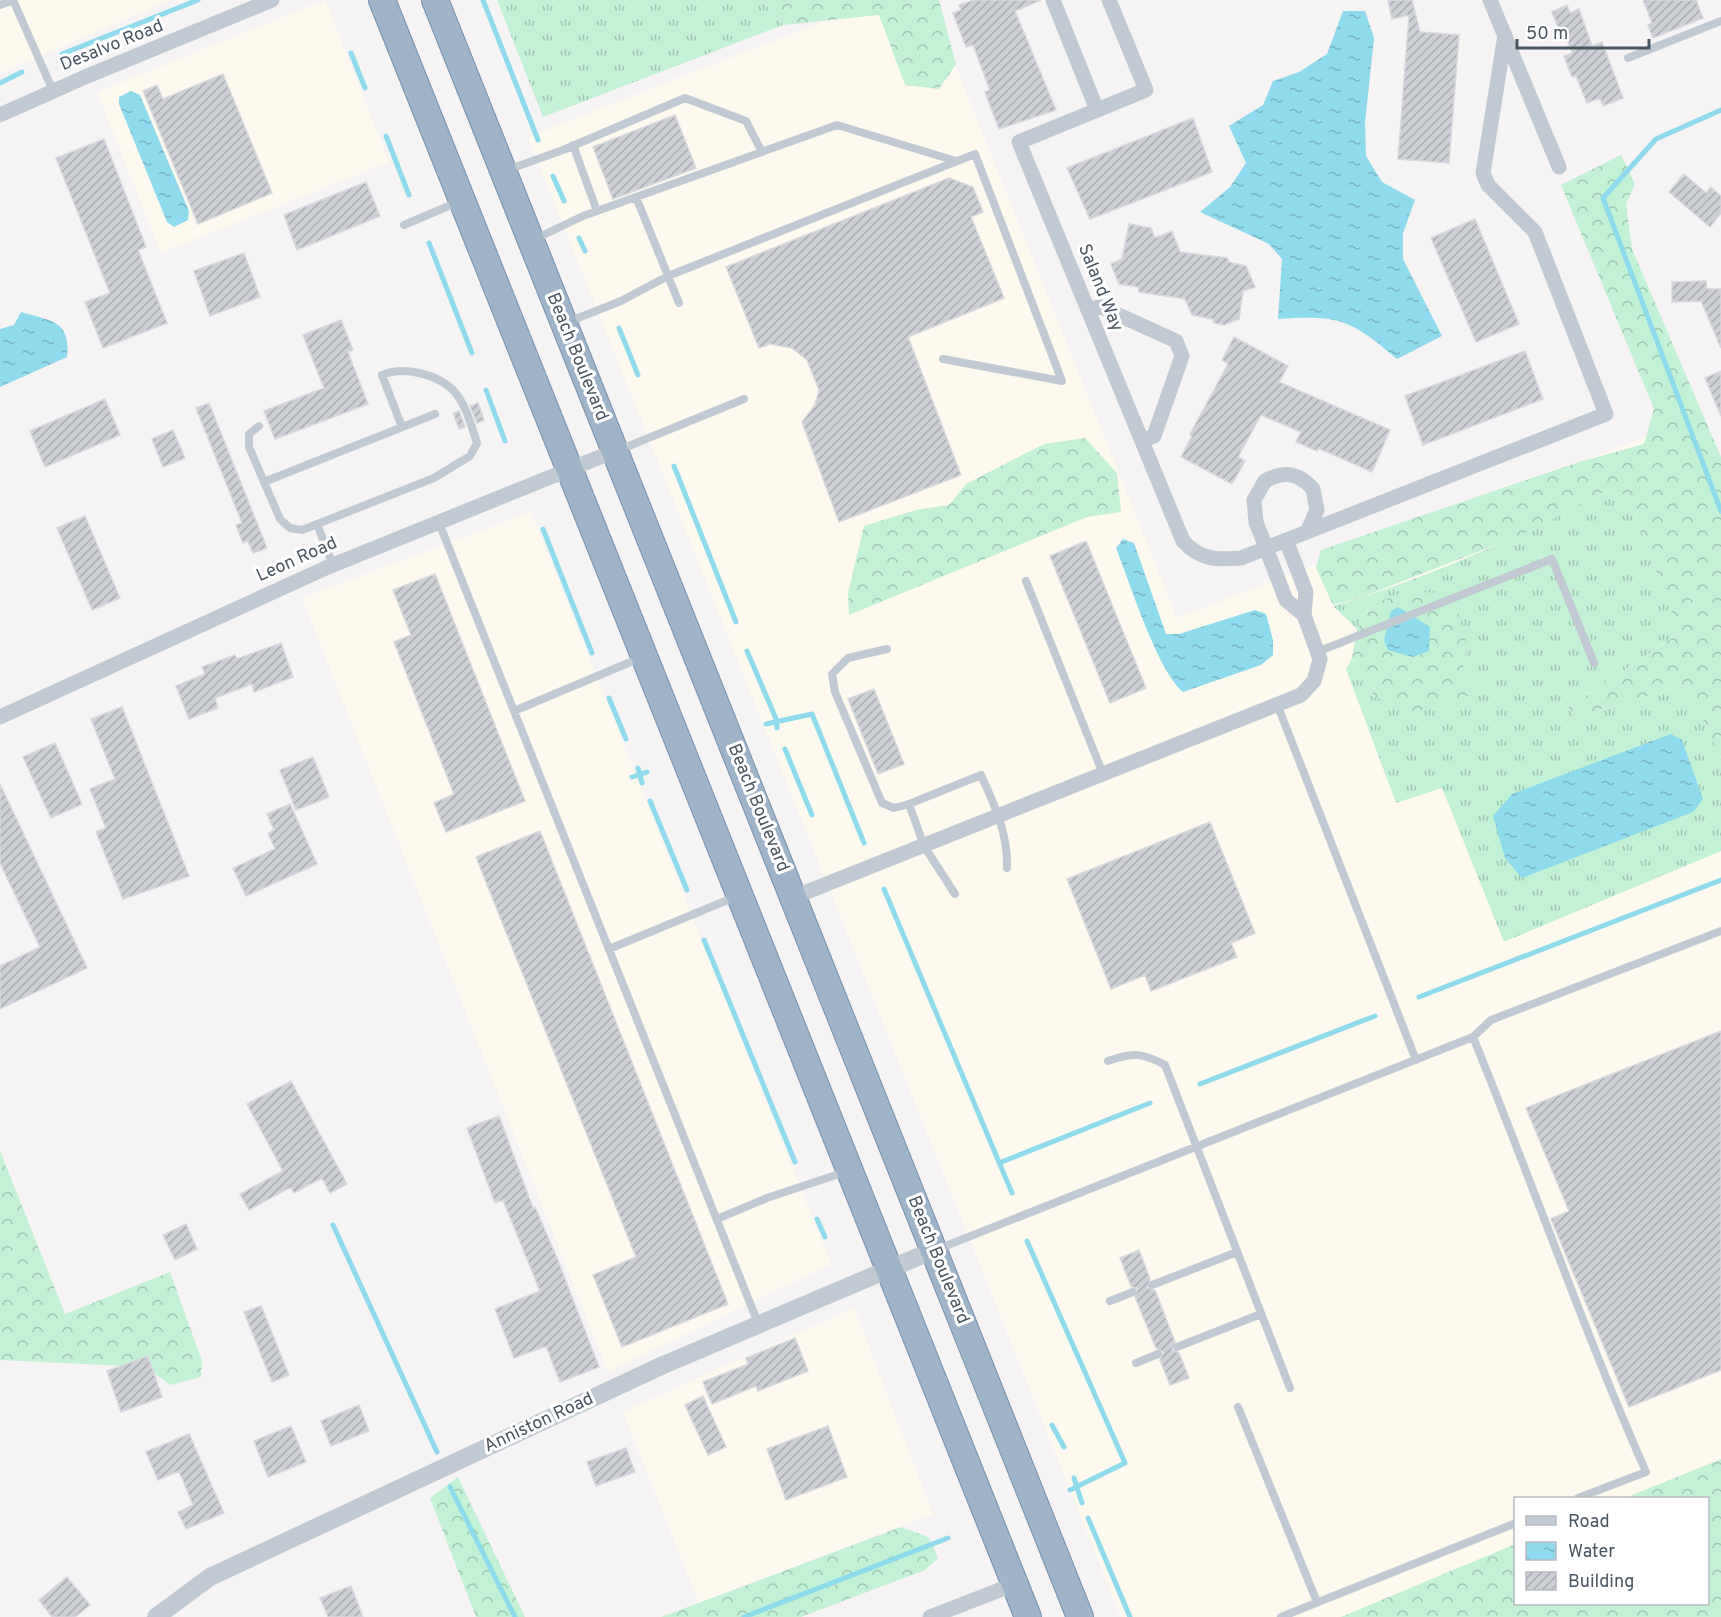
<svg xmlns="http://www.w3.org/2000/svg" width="1721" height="1617" viewBox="0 0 1721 1617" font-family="Overpass,sans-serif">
  <defs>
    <pattern id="grass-tufts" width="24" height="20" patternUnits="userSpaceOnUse" patternTransform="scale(1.5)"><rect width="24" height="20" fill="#c3f1d5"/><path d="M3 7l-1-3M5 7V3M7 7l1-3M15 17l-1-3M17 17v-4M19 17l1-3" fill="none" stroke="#a0c6b0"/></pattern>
    <pattern id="forest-crowns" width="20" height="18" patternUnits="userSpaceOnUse" patternTransform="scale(1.5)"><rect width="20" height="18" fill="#c3f1d5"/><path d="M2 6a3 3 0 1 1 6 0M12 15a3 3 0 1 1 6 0" fill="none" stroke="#a0c6b0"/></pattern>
    <pattern id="water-ripples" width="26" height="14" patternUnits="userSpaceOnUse" patternTransform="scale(1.5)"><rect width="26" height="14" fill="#90daee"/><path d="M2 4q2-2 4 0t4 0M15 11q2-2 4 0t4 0" fill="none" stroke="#78b4c4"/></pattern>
    <pattern id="building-hatch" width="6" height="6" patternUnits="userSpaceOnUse" patternTransform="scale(1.5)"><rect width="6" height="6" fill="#cdcfd5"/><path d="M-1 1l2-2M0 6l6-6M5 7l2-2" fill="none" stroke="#a8abb0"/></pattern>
  </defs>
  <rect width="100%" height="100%" fill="#f5f3f3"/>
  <path fill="#fdf9ef" d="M0,0H171L0,73Z
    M325,0L389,162L161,253L97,92Z
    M878,0H929L1177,618L1694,418L1721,488V1471L1653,1498H1516L1515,1553L1356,1617H1121L528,137Z
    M531,512L831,1264L608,1372L302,598Z
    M854,1308L933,1514L699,1603L623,1412Z"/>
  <path fill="url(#grass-tufts)" d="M497,0H762L783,25L543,117Z
    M1603,493L1627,494L1680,633L1567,708L1575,717L1687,685L1721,758V851L1504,942L1442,788L1396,803L1346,669L1352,658L1375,697L1463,666L1467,645L1371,605L1357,629L1333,606C1426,579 1516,538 1603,493Z"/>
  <path fill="url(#forest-crowns)" d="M762,0H939L956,64L939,89L905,85L879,15L783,25Z
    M1621,155L1635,184L1626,204L1632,249L1721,457V758L1687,685L1575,717L1567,708L1680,633L1627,494L1603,493L1521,535L1365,596L1333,605L1316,568L1321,550L1579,462L1644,444L1654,409L1561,185Z
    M1085,438L1117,473L1121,512L1087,517L849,615L848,593L864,526L916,510L949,505L966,484L1044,444Z
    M1406,591L1453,594L1467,645L1463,666L1473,678L1469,696L1415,712L1375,697L1352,658L1357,629L1371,605Z
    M0,1151L65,1314L170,1272L202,1361L201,1377L170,1385L146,1367L0,1360Z
    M1721,1459V1617H1341L1515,1544L1516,1604H1708V1498H1625Z
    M458,1477L525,1617H476L430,1498Z
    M901,1527L928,1537L938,1558L925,1570L801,1617H661Z"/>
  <path fill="url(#water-ripples)" d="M1343,11H1365L1374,38L1365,123L1366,156L1382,182L1415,200L1403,233V259L1442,336L1397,359C1350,319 1339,315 1278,319L1282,259L1269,244L1200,212L1230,187L1246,163L1229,126L1263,105L1273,81L1299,72L1327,54Z
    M131,91L140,95L189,211L188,220L174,227L167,222L119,104V97Z
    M21,312C51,321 71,320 67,357L0,387V329L14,325Z
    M1123,539L1134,543L1166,634H1179L1255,610L1266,614L1273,640V655L1261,665L1183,692C1157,670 1130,583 1116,548Z
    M1398,607L1430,627L1429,651L1413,657L1388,650L1384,641L1391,611Z
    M1671,734L1682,740L1703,799L1693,812L1522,878L1505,858L1493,816L1512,794Z"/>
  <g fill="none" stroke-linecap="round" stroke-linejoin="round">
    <path stroke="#90daee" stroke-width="5" d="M483,0L538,140
      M351,53L365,88
      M62,54L198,0
      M0,83L22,72
      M1721,110L1656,139L1603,198L1721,511
      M386,136L409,195
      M553,176L564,201
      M579,238L585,251
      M429,243L472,353
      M619,328L638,375
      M486,390L505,441
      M674,466L736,622
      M543,529L592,653
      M747,651L777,721V728
      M609,698L626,739
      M766,724L812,714L864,843
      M785,749L812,815
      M638,768L642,783
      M632,777L647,772
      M650,801L687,890
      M884,889L1012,1193
      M704,940L795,1162
      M1419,997L1721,880
      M1200,1084L1375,1016
      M999,1163L1150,1103
      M817,1219L825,1237
      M333,1225L437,1452
      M1027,1241L1125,1463L1070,1490
      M1052,1425L1064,1447
      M1074,1478L1082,1503
      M450,1487L515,1617
      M1088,1518L1130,1617
      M744,1617L948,1538"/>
  </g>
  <path fill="url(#building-hatch)" stroke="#d7d9de" stroke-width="1.5" d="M974,0H1041L1015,11L1056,110L999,129L985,92L990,90L973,45L966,47L953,13L961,10L959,5Z
    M1388,0H1412L1420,32L1459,35L1449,163L1398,159L1409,15L1392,19Z
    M1643,0H1696L1703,18L1653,38L1648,25L1652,23Z
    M1567,5L1570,13L1579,9L1592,46L1602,42L1623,98L1603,106L1600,98L1587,103L1576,76L1572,77L1564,56L1572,53L1563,28L1559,29L1552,12Z
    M223,74L272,193L198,224L143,91L157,85L163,99Z
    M675,115L696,168L613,199L593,147Z
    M1193,118L1212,172L1090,219L1067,168Z
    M104,139L146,247L138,250L167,323L103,348L85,302L110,293L56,158Z
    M1684,174L1706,193L1711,187L1721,196V213L1710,227L1669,192Z
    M949,178L973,187L983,212L971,217L1004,298L908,337L961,475L839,522L802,422L815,405L819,390L807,360L792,348L770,344L759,348L726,267Z
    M366,182L380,216L297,250L284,215Z
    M1475,219L1519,324L1476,342L1431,238Z
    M1129,224L1151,228L1155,238L1172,231L1180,252L1227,258L1229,262L1246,266L1255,287L1243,291L1239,319L1224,325L1214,323L1212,319L1192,315L1185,299L1139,292L1138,287L1119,284L1111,264L1122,259Z
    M244,253L260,297L210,316L194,271Z
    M1706,281L1707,289H1721V348L1701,301L1672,302V282Z
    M341,320L353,350L348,352L368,404L275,439L264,411L324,388L303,335Z
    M1234,337L1288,366L1279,382L1390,430L1372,472L1318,448L1317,451L1296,442L1301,432L1261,415L1238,457L1245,461L1232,484L1181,457L1192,436L1190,434L1228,364L1222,360Z
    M1525,351L1543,399L1423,445L1405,396Z
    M1721,371V416L1705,378Z
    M105,399L120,435L45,467L30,431Z
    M209,403L267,548L253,553L248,541L243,543L236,525L242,523L196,408Z
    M478,403L484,420L477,423L470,406Z
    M459,411L465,427L459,429L453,413Z
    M173,430L185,458L163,467L152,439Z
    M85,516L120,598L92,610L57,528Z
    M1086,541L1146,688L1110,703L1050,556Z
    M435,574L525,801L446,832L434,803L454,794L394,642L411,635L393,590Z
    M281,643L293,677L254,692L252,684L215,698L218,708L189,719L176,686L205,674L202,667L235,655L237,659Z
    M874,689L904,764L878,774L848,699Z
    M122,707L189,876L123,899L96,832L106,828L90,789L115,779L91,719Z
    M55,743L82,804L51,818L23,757Z
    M313,757L329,797L296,810L280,770Z
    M0,784L87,968L0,1009V966L40,947L0,863Z
    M290,804L317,864L246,896L233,868L275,849L268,833L274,830L267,814Z
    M1210,822L1255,933L1231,943L1237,957L1151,991L1145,975L1111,989L1067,879Z
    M540,831L728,1304L622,1347L593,1275L636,1257L476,857Z
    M1721,1031V1370L1629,1407L1551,1219L1569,1211L1526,1108Z
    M291,1081L347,1184L330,1193L322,1178L294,1193L291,1187L249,1210L240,1194L283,1171L247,1104Z
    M499,1116L533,1208L535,1207L557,1258L599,1367L560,1382L546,1346L514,1358L495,1309L540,1291L503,1200L495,1203L467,1128Z
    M186,1224L197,1249L175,1260L163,1235Z
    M1139,1250L1150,1279L1147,1288L1155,1290L1175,1342L1172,1350L1179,1353L1189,1378L1170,1385L1160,1360L1164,1352L1156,1348L1135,1297L1138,1289L1131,1286L1120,1258Z
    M261,1306L289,1375L272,1382L244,1312Z
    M795,1338L808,1371L758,1391L756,1386L712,1404L703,1382L748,1364L746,1358Z
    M148,1356L162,1397L121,1412L107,1371Z
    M703,1396L726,1447L708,1455L685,1405Z
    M359,1405L369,1431L331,1446L321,1421Z
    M291,1426L306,1462L268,1477L254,1441Z
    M828,1426L847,1477L786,1500L767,1449Z
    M189,1434L224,1513L186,1529L178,1512L193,1505L179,1471L158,1480L146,1452Z
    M626,1448L635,1472L596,1486L587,1462Z
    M67,1577L90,1605L75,1617H52L39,1600Z
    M351,1586L363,1617H328L320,1598Z"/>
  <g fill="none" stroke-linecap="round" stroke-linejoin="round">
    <defs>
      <path id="trunk" d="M382,0L1028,1617
        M435,0L1080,1617"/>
    </defs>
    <use href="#trunk" stroke="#7690ad" stroke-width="28"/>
    <path stroke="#c1cad2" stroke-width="8" d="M13,0L53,91
      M0,5L13,0
      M1628,58L1721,21
      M573,145L597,211
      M507,170L563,150L685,98L746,121L762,152
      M636,197L679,303
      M404,225L458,202
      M535,239L583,216L837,125L956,161
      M568,322L621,301L668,276L975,154L1062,381L943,359
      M259,426L249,434V447L280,519L290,528L302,530L434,478L470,456L477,443C465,406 460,382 419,373C406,370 394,370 382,375L402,427
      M619,450L744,399
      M264,482L435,414
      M439,523L758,1323
      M317,524L333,565
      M1026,581L1103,774
      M887,649L848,658L832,674L835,692L882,803L894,808L909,804
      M1317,652L1552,559L1594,663
      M1277,704L1416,1060
      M514,711L640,658
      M955,894L924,846L909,804L981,775C995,806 1008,834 1007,868
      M609,949L735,897
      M1473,1037L1491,1020L1721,931
      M1108,1061C1133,1052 1143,1053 1165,1065L1290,1388
      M717,1219L767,1198L845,1172
      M938,1249L1473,1037C1532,1181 1583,1329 1646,1472L1578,1498
      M1152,1285L1237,1252
      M1110,1301L1133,1292
      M1177,1347L1261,1314
      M1136,1363L1158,1354
      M1238,1407L1317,1602
      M1281,1617L1516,1523"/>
    <path stroke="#c1cad2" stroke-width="15" d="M1053,0L1097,110
      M1109,0L1146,90L1019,142L1183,541C1200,560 1217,560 1241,558L1606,414L1535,232L1488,185L1483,173L1505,35
      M1490,0L1559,167
      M0,115L85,77L272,0
      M1088,309L1101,307L1176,341L1182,356L1154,436L1142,441
      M1304,615L1286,600L1256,522L1254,500L1265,481C1284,470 1299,473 1313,489L1317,510L1307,532
      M0,717L328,567L615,451
      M794,897L1301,695L1314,681L1320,659L1304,615L1306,592L1286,540
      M930,1617L1015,1584"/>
    <path stroke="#c1cad2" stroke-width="18" d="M156,1617L210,1577L661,1366L934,1250"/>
    <use href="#trunk" stroke="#9fb4c9" stroke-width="26"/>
  </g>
  <g text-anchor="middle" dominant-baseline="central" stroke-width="6" stroke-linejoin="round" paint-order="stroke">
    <g font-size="18" fill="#4a5661" stroke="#fff">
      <text transform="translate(112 46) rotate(-22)">Desalvo Road</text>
      <text transform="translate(1100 288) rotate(68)">Saland Way</text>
      <text transform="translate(577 357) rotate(68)">Beach Boulevard</text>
      <text transform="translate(297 560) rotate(-24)">Leon Road</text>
      <text transform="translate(758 808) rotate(68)">Beach Boulevard</text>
      <text transform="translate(938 1260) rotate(68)">Beach Boulevard</text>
      <text transform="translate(539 1423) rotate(-25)">Anniston Road</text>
    </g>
  </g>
  <rect x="1514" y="1497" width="195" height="108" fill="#ffffff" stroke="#b7bbc0" stroke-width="1.5"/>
  <rect x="1526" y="1516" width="30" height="9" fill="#c1cad2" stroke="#b7bbc0" stroke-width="1.5"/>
  <text x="1568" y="1527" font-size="18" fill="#4a5661">Road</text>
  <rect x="1526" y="1542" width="30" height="18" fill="url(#water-ripples)" stroke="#b7bbc0" stroke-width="1.5"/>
  <text x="1568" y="1557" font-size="18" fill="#4a5661">Water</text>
  <rect x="1526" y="1572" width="30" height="18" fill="url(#building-hatch)" stroke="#b7bbc0" stroke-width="1.5"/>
  <text x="1568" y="1587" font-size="18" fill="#4a5661">Building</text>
  <path d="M1517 39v9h132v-9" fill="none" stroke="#4a5661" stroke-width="3"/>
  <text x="1526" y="39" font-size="18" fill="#4a5661" stroke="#ffffff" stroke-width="4.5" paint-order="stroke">50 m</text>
</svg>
